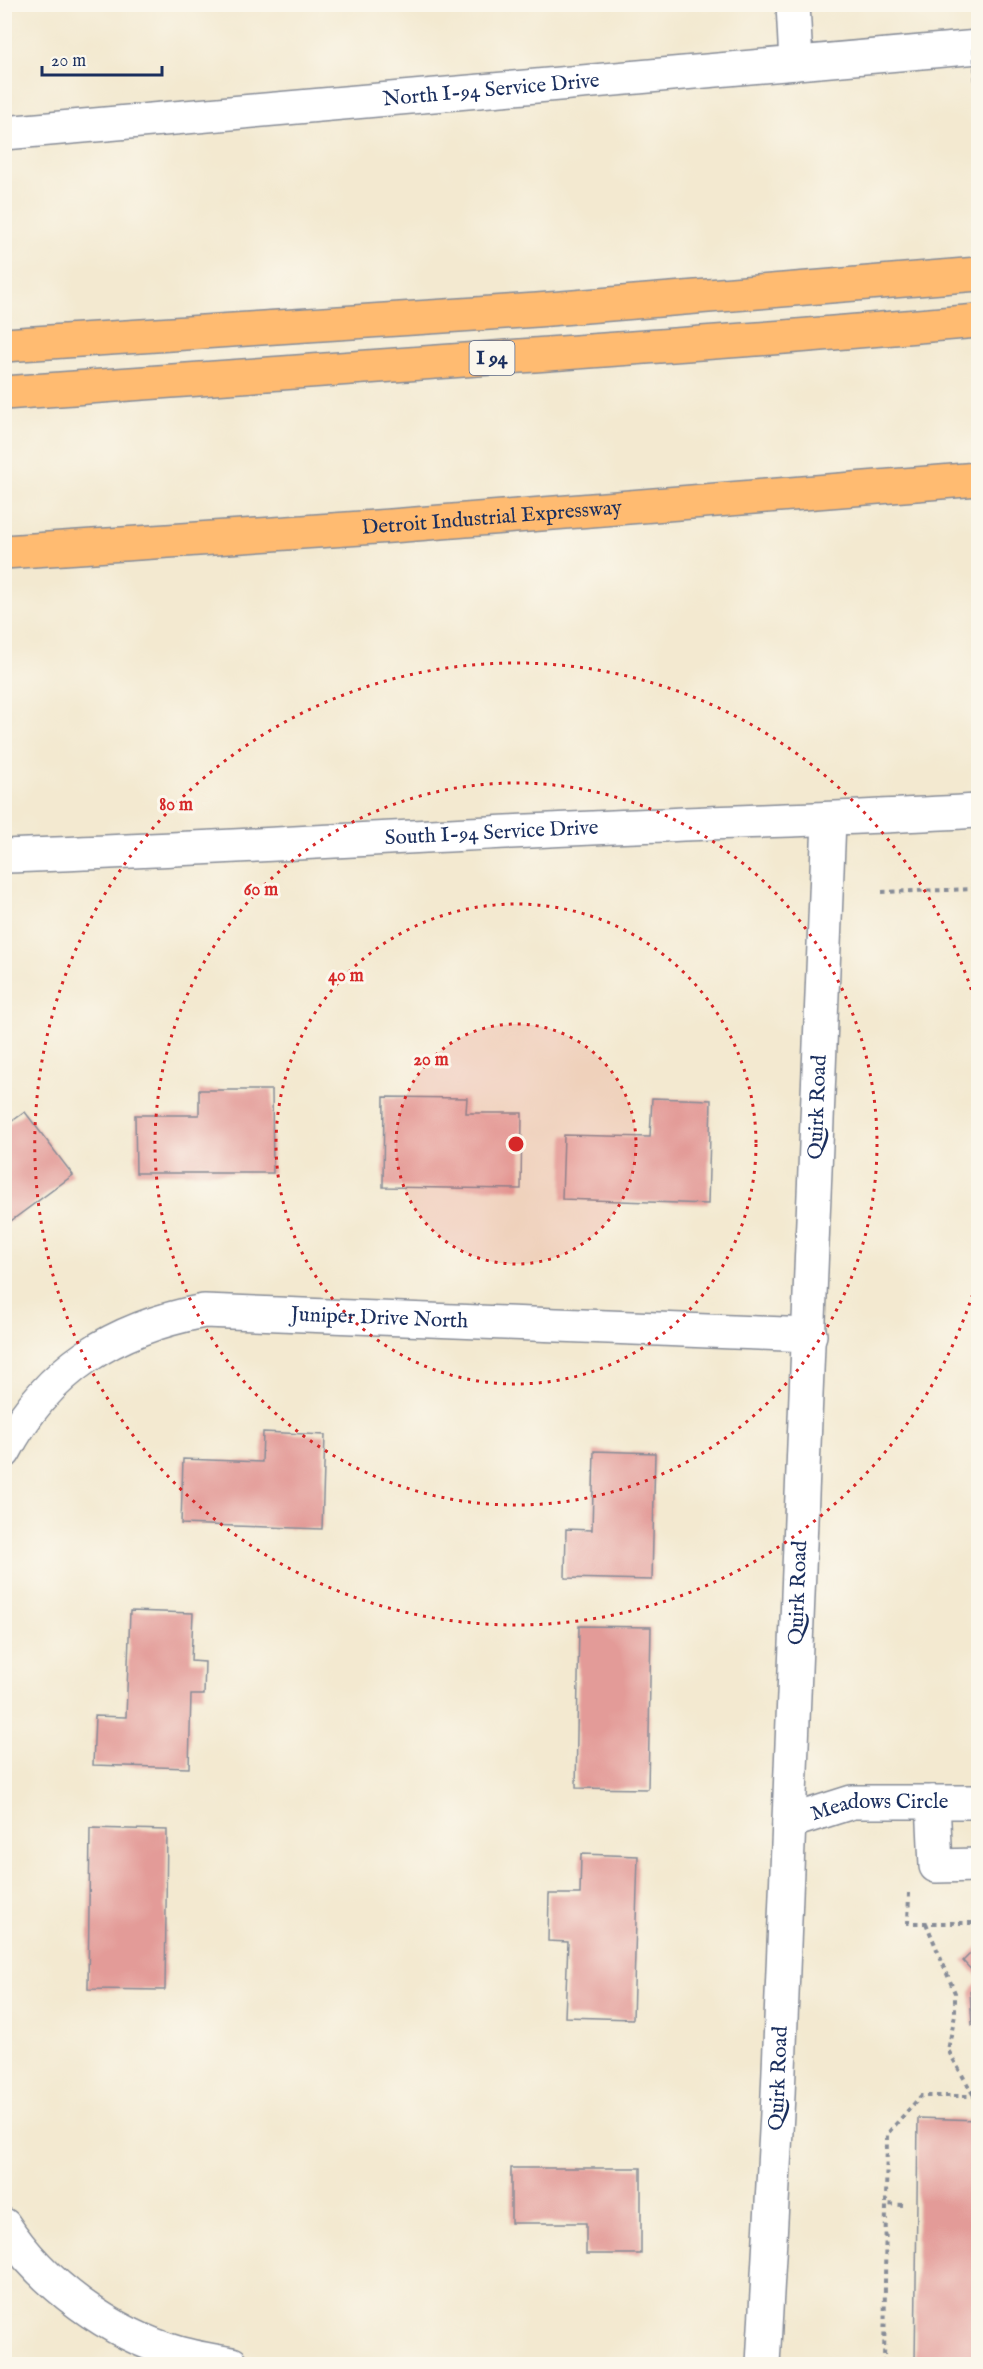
<svg xmlns="http://www.w3.org/2000/svg" width="983" height="2369" viewBox="0 0 983 2369" font-family="'IM FELL English',serif">
  <rect width="100%" height="100%" fill="#fbf7ec"/>
  <filter id="ink" filterUnits="userSpaceOnUse"><feTurbulence type="fractalNoise" baseFrequency=".0167" numOctaves="2"/><feDisplacementMap in="SourceGraphic" scale="12" xChannelSelector="R" yChannelSelector="G"/><feConvolveMatrix kernelMatrix="1 2 1 2 8 2 1 2 1" color-interpolation-filters="sRGB"/></filter>
  <filter id="wash" filterUnits="userSpaceOnUse"><feTurbulence type="fractalNoise" baseFrequency=".008" numOctaves="4" result="noise"/><feDisplacementMap in="SourceGraphic" scale="24" xChannelSelector="R" yChannelSelector="G"/><feGaussianBlur stdDeviation="1.35" result="paint"/><feColorMatrix in="noise" values="0 0 0 0 0 0 0 0 0 0 0 0 0 0 0 0 0 1.4 0 .05"/><feComposite in="paint" operator="in"/></filter>
  <g filter="url(#wash)">
    <rect width="100%" height="100%" fill="#f3e9d0"/>
    <g id="blocks">
      <path fill="#e39b98" d="M199,1090H272L273,1173H136L135,1115H199Z
        M384,1097L467,1098L466,1113H522L521,1189L383,1187Z
        M652,1098L711,1100L708,1204L562,1199L564,1135L650,1137Z
        M25,1112L73,1175L4,1226V1127Z
        M263,1432L325,1435L322,1529L181,1524L183,1459L262,1462Z
        M594,1451L655,1453L652,1580L565,1578L566,1529L592,1530Z
        M130,1611L193,1613L191,1661L205,1662L204,1695H191L189,1768L93,1765L95,1716L126,1717Z
        M579,1626L651,1627L648,1789L576,1788Z
        M90,1828L167,1830L165,1990L88,1989Z
        M581,1854L638,1856L633,2019L565,2017L568,1942L548,1941L549,1894H580Z
        M978,1946V1977L963,1961Z
        M978,1981V2026L972,2025L970,1991Z
        M918,2118L978,2120V2364H915Z
        M511,2168H641V2254H586V2223H511Z"/>
    </g>
  </g>
  <g filter="url(#ink)">
    <use href="#blocks" fill-opacity="0" stroke="#878c97" stroke-width="1.5"/>
    <g fill="none" stroke-linecap="round" stroke-linejoin="round">
      <defs>
        <g id="minor">
          <path d="M793,4L796,63"/>
          <path id="s1" d="M4,133L978,47"/>
          <path id="s2" d="M4,856C215,849 425,835 636,826C750,821 864,818 978,811"/>
          <path id="s3" d="M4,1452C47,1369 114,1328 204,1311L810,1335"/>
          <path d="M933,1802L936,1866L978,1865"/>
          <path id="s4" d="M789,1822L852,1802H978"/>
          <path d="M4,2225C42,2284 111,2334 178,2353C196,2358 215,2361 232,2364"/>
          <path id="s5" d="M763,2364L778,2095L829,820"/>
        </g>
        <g id="highway">
          <path d="M4,345L537,310L978,274"/>
          <path d="M4,393L785,337L978,321"/>
          <path id="s6" d="M4,552L391,526L978,479"/>
        </g>
      </defs>
      <use href="#minor" stroke="#878c97" stroke-width="36"/>
      <use href="#highway" stroke="#878c97" stroke-width="36"/>
      <path stroke="#878c97" stroke-width="4" stroke-dasharray="4.5 4.5" stroke-linecap="butt" d="M882,892L978,889
        M909,1893L908,1923H978
        M926,1923L955,1993V2015L948,2050L974,2096
        M903,2205L886,2204L887,2134L921,2096H978
        M884,2364L886,2204"/>
      <use href="#minor" stroke="#fff" stroke-width="33"/>
      <use href="#highway" stroke="#ffbb71" stroke-width="33"/>
      <path stroke="#878c97" stroke-width="4" stroke-dasharray="4.5 4.5" stroke-linecap="butt" d="M973,4L978,161"/>
    </g>
  </g>
  <circle cx="516" cy="1144" r="120" fill="#d62828" fill-opacity=".12"/>
  <g fill="none" stroke="#d62828" stroke-width="3" stroke-dasharray="3 6">
    <circle cx="516" cy="1144" r="120"/>
    <circle cx="516" cy="1144" r="240"/>
    <circle cx="516" cy="1144" r="361"/>
    <path d="M978 1277A481 481 0 1 1 978 1011"/>
  </g>
  <g text-anchor="middle" dominant-baseline="central" stroke-width="6" stroke-linejoin="round" paint-order="stroke">
    <rect fill="#fbf7ec" stroke="#5e6b89" stroke-width="1.5" x="469.5" y="341" width="45" height="34" rx="4.5"/>
    <g font-size="20" font-weight="bold" fill="#1b2f5e">
      <text x="492" y="358">I 94</text>
    </g>
    <g font-size="21" fill="#1b2f5e" stroke="#fbf7ec">
      <text stroke="none"><textPath href="#s1" startOffset="489">North I-94 Service Drive</textPath></text>
      <text stroke="none"><textPath href="#s6" startOffset="489">Detroit Industrial Expressway</textPath></text>
      <text stroke="none"><textPath href="#s2" startOffset="488">South I-94 Service Drive</textPath></text>
      <text stroke="none"><textPath href="#s5" startOffset="1258">Quirk Road</textPath></text>
      <text stroke="none"><textPath href="#s3" startOffset="430">Juniper Drive North</textPath></text>
      <text stroke="none"><textPath href="#s5" startOffset="772">Quirk Road</textPath></text>
      <text stroke="none"><textPath href="#s4" startOffset="93">Meadows Circle</textPath></text>
      <text stroke="none"><textPath href="#s5" startOffset="286">Quirk Road</textPath></text>
    </g>
  </g>
  <circle cx="516" cy="1144" r="9" fill="#d62828" stroke="#fbf7ec" stroke-width="3"/>
  <g font-size="18" text-anchor="middle" font-weight="bold" fill="#d62828" stroke="#fbf7ec" stroke-width="6" stroke-linejoin="round" paint-order="stroke">
    <text x="176" y="810">80 m</text>
    <text x="261" y="895">60 m</text>
    <text x="346" y="981">40 m</text>
    <text x="431" y="1065">20 m</text>
  </g>
  <rect width="983" height="2369" fill="none" stroke="#fbf7ec" stroke-width="24"/>
  <path d="M42 66v9h120v-9" fill="none" stroke="#1b2f5e" stroke-width="3"/>
  <text x="51" y="66" font-size="18" fill="#1b2f5e" stroke="#fbf7ec" stroke-width="4.5" paint-order="stroke">20 m</text>
</svg>
